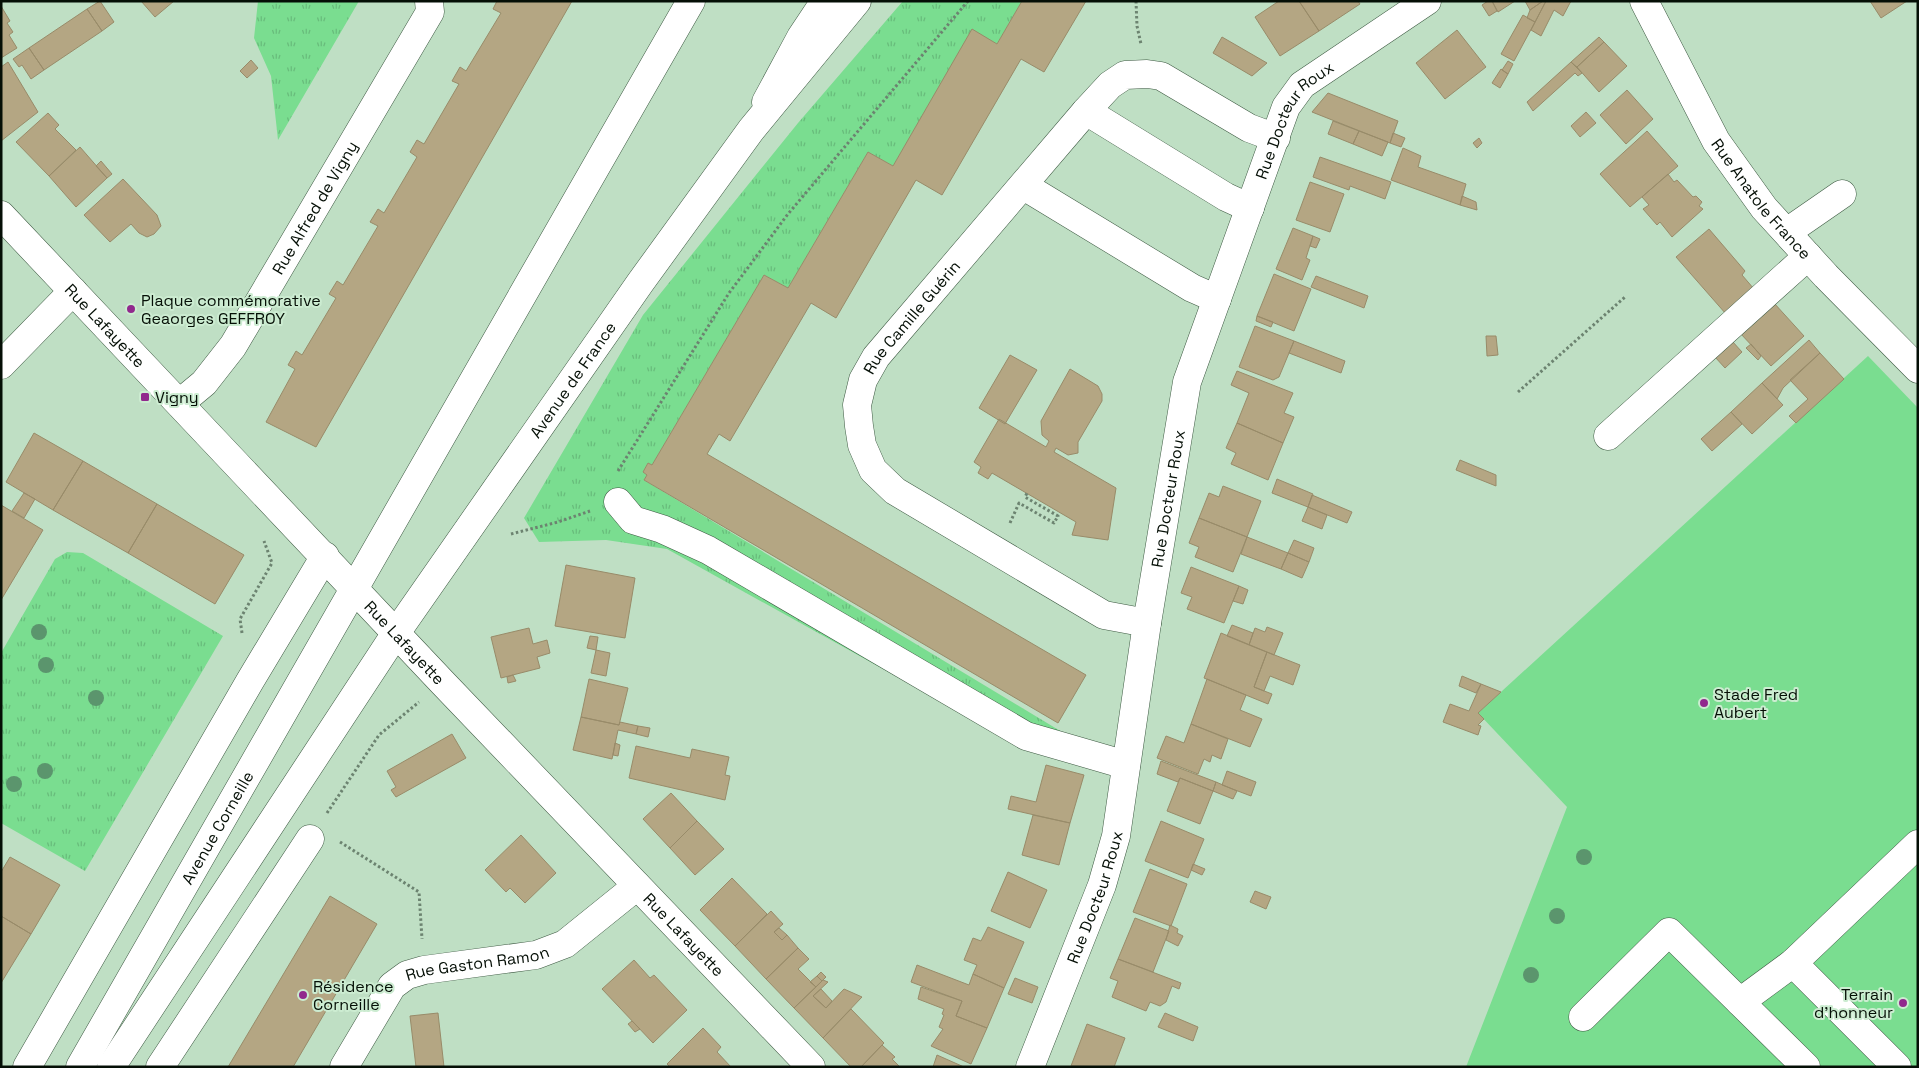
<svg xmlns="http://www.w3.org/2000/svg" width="1919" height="1068" viewBox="0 0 1919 1068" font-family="'Space Grotesk',sans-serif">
  <defs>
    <pattern id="park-tufts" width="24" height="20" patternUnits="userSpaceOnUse" patternTransform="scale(1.25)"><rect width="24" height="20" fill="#7add90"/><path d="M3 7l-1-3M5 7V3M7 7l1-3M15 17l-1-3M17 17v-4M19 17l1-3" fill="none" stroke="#68bc7b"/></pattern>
  </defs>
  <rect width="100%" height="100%" fill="#bfdfc4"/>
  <path fill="url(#park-tufts)" d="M258,1H359L278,140L271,76L254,38Z
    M903,1H1022L997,44L972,30L893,166L868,152L788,288L764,275L652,465L648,463L643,472L647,475L644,480L1062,732L1034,753L667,549L606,540L539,542L524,518L643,315L798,123Z
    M67,552L83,553L223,636L85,871L1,823V653L55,559Z"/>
  <path fill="#7add90" d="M1868,356L1918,408V1067H1466L1567,807L1478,713Z"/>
  <path fill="#b4a683" stroke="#988b69" d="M100,1L114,22L102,31L87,9Z
    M141,1H174L155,17Z
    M497,1H572L316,447L266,422L295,369L288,365L296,351L302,355L336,298L329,294L337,281L343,285L378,226L370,222L378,209L384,213L417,157L410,152L417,140L424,144L459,84L452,81L460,67L466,71L501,13L493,9Z
    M1022,1H1086L1044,72L1021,59L942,195L916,180L836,318L811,303L730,441L719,434L707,454L1086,675L1058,723L644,480L647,475L643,472L648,463L652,465L764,275L788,288L868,152L893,166L972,29L997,44Z
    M1279,1H1299L1319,31L1280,56L1255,17Z
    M1299,1H1358L1360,4L1319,31Z
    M1488,1H1492L1497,11L1489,16L1482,5Z
    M1492,1H1515L1498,12Z
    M1525,1H1543L1530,10Z
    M1543,1H1546L1535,22L1527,18L1530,10Z
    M1546,1H1571L1563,16L1554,10L1541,36L1531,30Z
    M1870,1H1907L1881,18Z
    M1,6L10,21L7,23L13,32L9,35L17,48L1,58Z
    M87,9L102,31L44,70L29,48Z
    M1523,15L1535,22L1514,61L1501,54Z
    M1457,30L1486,67L1445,99L1416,63Z
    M1222,37L1267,63L1252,76L1213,53Z
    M1599,37L1604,42L1577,67L1571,62Z
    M1604,42L1627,66L1599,92L1577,67Z
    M29,48L44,70L31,79L22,65L19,67L13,59Z
    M251,60L258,68L247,78L240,71Z
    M1508,61L1513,64L1508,74L1502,70Z
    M8,62L38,112L1,141V67Z
    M1571,62L1582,73L1578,76L1575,73L1533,111L1527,102Z
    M1501,69L1508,74L1500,88L1492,83Z
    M1627,90L1653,119L1626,144L1600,115Z
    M1328,93L1398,121L1390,143L1312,112Z
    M1586,112L1596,123L1580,137L1571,126Z
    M48,113L59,125L55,129L76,150L49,176L16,142Z
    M1333,121L1359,131L1353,144L1328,134Z
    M1359,131L1388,142L1382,156L1353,144Z
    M1647,131L1678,166L1630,207L1600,174Z
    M1393,133L1405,138L1401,147L1390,143Z
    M1479,138L1482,143L1477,148L1473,143Z
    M80,147L107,178L76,207L49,176Z
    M1403,148L1421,156L1418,167L1466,184L1460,205L1391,180Z
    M1320,157L1391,182L1385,199L1350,186L1349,190L1313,177Z
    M101,161L112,174L107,178L96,166Z
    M1668,174L1674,182L1677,180L1693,197L1696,196L1702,202L1699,206L1703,209L1672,237L1660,222L1657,225L1643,209L1649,205L1642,197Z
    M123,179L157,215L161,226L154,234L147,237L139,233L131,224L110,242L84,215Z
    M1310,182L1344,194L1330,232L1296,220Z
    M1462,196L1476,202L1477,210L1460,205Z
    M1293,228L1313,236L1306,258L1310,260L1302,280L1276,269Z
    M1709,229L1745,271L1742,275L1754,289L1726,314L1676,257Z
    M1313,236L1320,239L1316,248L1310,246Z
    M1274,274L1311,289L1294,331L1257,316Z
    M1316,276L1368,296L1364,308L1311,287Z
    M1774,303L1804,336L1771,366L1740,333Z
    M1257,316L1273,322L1271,327L1256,321Z
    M1255,326L1294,341L1279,377L1273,380L1239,367Z
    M1486,336H1496L1498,355L1487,356Z
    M1809,340L1820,353L1783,388L1777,399L1762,383Z
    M1294,341L1345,361L1341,373L1289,353Z
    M1732,341L1742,352L1725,368L1715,357Z
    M1751,344L1761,356L1758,360L1746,348Z
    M1820,353L1844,379L1796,423L1789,416L1808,399L1790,380Z
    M1010,355L1037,370L1005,424L979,408Z
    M1070,369L1098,386L1102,394V401L1078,442V453L1068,455L1056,448L1054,452L1116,488L1108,540L1072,535L1076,522L992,473L988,479L978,473L981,467L974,462L999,419L1046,447L1049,441L1042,435L1041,421Z
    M1237,371L1293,393L1284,413L1294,417L1283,443L1237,423L1249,393L1231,385Z
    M1762,383L1783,405L1752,434L1731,412Z
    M1731,412L1742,424L1712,451L1701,439Z
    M1237,423L1283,443L1268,480L1231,464L1236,453L1226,448Z
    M34,433L83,461L53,510L6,482Z
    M1460,460L1496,475V486L1456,470Z
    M83,461L157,504L128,553L53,510Z
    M1277,479L1313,494L1308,507L1272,493Z
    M1223,486L1261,501L1247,537L1199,518L1209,493L1219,497Z
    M24,493L35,499L24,518L12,511Z
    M1312,495L1352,512L1347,523L1308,507Z
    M157,504L244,555L215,604L128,553Z
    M1,505L43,530L1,600Z
    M1308,507L1327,515L1322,529L1302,521Z
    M1199,518L1247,537L1233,572L1195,557L1199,547L1189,543Z
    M1247,537L1288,553L1281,569L1241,554Z
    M1294,540L1314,548L1309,562L1288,553Z
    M1288,553L1309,562L1302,578L1281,569Z
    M566,565L635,578L625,638L555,626Z
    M1191,567L1239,586L1224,623L1187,609L1192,597L1181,593Z
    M1239,586L1248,590L1243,604L1233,601Z
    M1232,625L1253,633L1249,645L1227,636Z
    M1267,627L1283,633L1274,655L1249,645L1255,628L1265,632Z
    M529,628L533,644L547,640L550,653L537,657L540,668L501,678L491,637Z
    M1221,633L1267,652L1254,687L1272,694L1268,704L1204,678Z
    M590,636L598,637L596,650L587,648Z
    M596,650L610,653L606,676L591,673Z
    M1267,652L1300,665L1293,685L1270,676L1264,691L1254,687Z
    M513,675L516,681L508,683L507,677Z
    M1462,676L1481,684L1476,693L1459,686Z
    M589,679L628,688L619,725L581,717Z
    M1207,679L1246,695L1240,710L1262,719L1250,747L1191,724Z
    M1481,684L1501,692L1478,713L1484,719L1478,725L1481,726L1478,735L1443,722L1450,704L1469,711Z
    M581,717L619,725L620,722L638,726L636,734L618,730L612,759L573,750Z
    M1191,724L1228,739L1221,759L1212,755L1210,762L1204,759L1198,774L1157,758L1166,736L1184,743Z
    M638,726L650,728L648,737L636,734Z
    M452,734L466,758L396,797L391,790L396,787L387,771Z
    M615,743L620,745L618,756L613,755Z
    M636,746L690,758L692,749L729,757L725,775L730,776L725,800L629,778Z
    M1161,761L1216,782L1213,791L1180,778L1178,782L1157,774Z
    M1046,765L1084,775L1070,823L1008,809L1011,796L1036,802Z
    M1227,771L1256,782L1251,796L1222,785Z
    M1180,778L1213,791L1200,824L1167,811Z
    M1216,782L1237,791L1233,799L1213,791Z
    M671,793L697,821L670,848L643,819Z
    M1033,815L1070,823L1059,865L1022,855Z
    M697,821L724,849L695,875L670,848Z
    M1161,821L1204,839L1188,878L1145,861Z
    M521,835L556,873L525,903L510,888L506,892L485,870Z
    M10,857L60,885L31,934L1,916V872Z
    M1193,864L1205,869L1202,875L1191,870Z
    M1150,869L1187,884L1171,926L1133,912Z
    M1008,872L1047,890L1030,928L991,911Z
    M732,878L767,914L735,946L700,910Z
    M1255,891L1271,897L1266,909L1250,902Z
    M330,896L377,924L293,1067H228Z
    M771,911L783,924L774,932L782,940L787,935L798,948L766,979L735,946Z
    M1,916L31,934L1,983Z
    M1135,918L1169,931L1153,972L1118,959Z
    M1170,925L1178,929L1177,933L1183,936L1178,946L1166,940Z
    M988,927L1024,942L1004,988L973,974L977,965L964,960L973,938L981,941Z
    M779,928L787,935L782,940L774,932Z
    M798,948L809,959L798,969L816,987L794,1008L766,979Z
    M1118,959L1181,983L1179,989L1172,986L1166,1002L1160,1006L1150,1002L1146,1011L1112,997L1118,981L1110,978Z
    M634,960L650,978L654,975L687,1010L653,1043L602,989Z
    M917,965L969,985L973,974L1004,988L987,1028L956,1016L962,1001L911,982Z
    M821,972L826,977L822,981L817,976Z
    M817,976L822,981L816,987L810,982Z
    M1015,978L1038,987L1032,1003L1008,994Z
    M823,980L828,982L813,996L826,1008L844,989L862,997L823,1038L794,1008Z
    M921,987L962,1001L956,1016L987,1028L971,1064L931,1046L943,1029L939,1027L944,1015L942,1014L944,1009L918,999Z
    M821,989L832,1001L826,1008L813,996Z
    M851,1009L884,1043L861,1067H851L823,1038Z
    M438,1013L444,1067H416L410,1016Z
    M1165,1013L1198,1027L1193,1041L1158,1027Z
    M632,1021L640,1029L635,1032L628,1024Z
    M1087,1024L1125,1038L1114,1067L1071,1066Z
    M703,1028L721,1047L717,1052L731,1067H670L667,1064Z
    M882,1045L895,1057L892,1059L900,1067H861Z
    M937,1055L964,1067H933Z"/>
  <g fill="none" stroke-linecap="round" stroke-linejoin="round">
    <defs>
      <g id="minor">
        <path id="s1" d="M1644,1L1716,141L1764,208L1826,276L1918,369"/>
        <path d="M766,102L801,37L825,1"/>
        <path d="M1086,111L1226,197L1250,208"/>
        <path d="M1024,186L1192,288L1217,299"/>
        <path id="s2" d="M1,215L443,683L811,1067"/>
        <path d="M1787,232L1842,194"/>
        <path d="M1,365L73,291"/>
        <path id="s3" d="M180,403L204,383L233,346L430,12L429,1"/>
        <path d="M1608,436L1808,256"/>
        <path d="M618,502L633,520L662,529L708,550L1026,736L1126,765"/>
        <path id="s4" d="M1147,623L1104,615L895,491L873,470L862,445L859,426L857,405L863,380L876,357L1086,111L1110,85L1125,75L1147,74L1161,76L1249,128L1276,138"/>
        <path d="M1793,963L1897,1067"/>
        <path d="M1740,1002L1793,963L1918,844"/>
        <path d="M1583,1017L1669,932L1806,1067"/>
        <path d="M27,1067L250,681L325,556"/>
        <path d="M160,1067L310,839"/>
        <path id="s5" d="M344,1067L392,986L407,975L424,970L536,955L565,944L637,886"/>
        <path id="s6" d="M1030,1067L1102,885L1116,836L1147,623L1187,382L1286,107L1302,85L1427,1"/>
      </g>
      <g id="major">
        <path id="s7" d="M80,1067L691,1"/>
        <path id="s8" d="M111,1067L396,633L640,283L751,130L857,1"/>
      </g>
    </defs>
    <use href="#minor" stroke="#3e5a43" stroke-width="29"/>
    <use href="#major" stroke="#3e5a43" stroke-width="29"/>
    <path stroke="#6c8370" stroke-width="3" stroke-dasharray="2.5 2.5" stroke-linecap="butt" d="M1136,1L1137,26L1141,44
      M1518,392L1625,297
      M618,471L729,293L788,214L968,1
      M1010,523L1019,503L1054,523L1058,516L1025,497L1027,493
      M511,534L558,522L590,511
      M242,633L240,619L272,563L264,541
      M327,813L379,735L419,702
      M340,842L419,892L422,939"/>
    <use href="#minor" stroke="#fff" stroke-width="28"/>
    <use href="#major" stroke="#fff" stroke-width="28"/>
  </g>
  <g fill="#5b956d">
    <circle cx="39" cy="632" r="8"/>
    <circle cx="46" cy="665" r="8"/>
    <circle cx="96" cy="698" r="8"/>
    <circle cx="45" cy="771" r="8"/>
    <circle cx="14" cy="784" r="8"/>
    <circle cx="1584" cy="857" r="8"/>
    <circle cx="1557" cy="916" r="8"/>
    <circle cx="1531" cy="975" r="8"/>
  </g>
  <g fill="#91288d" stroke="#ccecd1" stroke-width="2">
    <circle cx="131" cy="309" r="5"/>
    <rect x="140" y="392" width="10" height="10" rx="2.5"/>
    <circle cx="1704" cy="703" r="5"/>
    <circle cx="303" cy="995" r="5"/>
    <circle cx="1903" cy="1003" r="5"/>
  </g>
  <g text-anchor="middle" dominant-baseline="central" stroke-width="4" stroke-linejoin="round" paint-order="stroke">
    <g font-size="16" fill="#050f06" stroke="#ccecd1">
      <text stroke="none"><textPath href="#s6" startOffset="992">Rue Docteur Roux</textPath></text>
      <text stroke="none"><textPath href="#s1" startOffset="231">Rue Anatole France</textPath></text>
      <text stroke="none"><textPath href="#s3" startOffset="239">Rue Alfred de Vigny</textPath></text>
      <text stroke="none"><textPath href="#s4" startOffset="490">Rue Camille Guérin</textPath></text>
      <text stroke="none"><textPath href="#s2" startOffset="152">Rue Lafayette</textPath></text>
      <text stroke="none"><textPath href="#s8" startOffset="828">Avenue de France</textPath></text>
      <text stroke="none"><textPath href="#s6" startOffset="588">Rue Docteur Roux</textPath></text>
      <text stroke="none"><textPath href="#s2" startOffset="588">Rue Lafayette</textPath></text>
      <text stroke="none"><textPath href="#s7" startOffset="276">Avenue Corneille</textPath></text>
      <text stroke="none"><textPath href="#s6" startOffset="182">Rue Docteur Roux</textPath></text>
      <text stroke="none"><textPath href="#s2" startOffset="992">Rue Lafayette</textPath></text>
      <text stroke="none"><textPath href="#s5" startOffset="184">Rue Gaston Ramon</textPath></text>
    </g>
    <g font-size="16" fill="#050f06" stroke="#ccecd1" text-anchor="start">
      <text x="141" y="300">Plaque commémorative<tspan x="141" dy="18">Geaorges GEFFROY</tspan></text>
      <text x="155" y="397">Vigny</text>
      <text x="1714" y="694">Stade Fred<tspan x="1714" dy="18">Aubert</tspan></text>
      <text x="313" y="986">Résidence<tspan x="313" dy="18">Corneille</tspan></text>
      <text x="1893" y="994" text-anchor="end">Terrain<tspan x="1893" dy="18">d'honneur</tspan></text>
    </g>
  </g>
  <rect width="1919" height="1068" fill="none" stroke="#050f06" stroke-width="5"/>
</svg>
